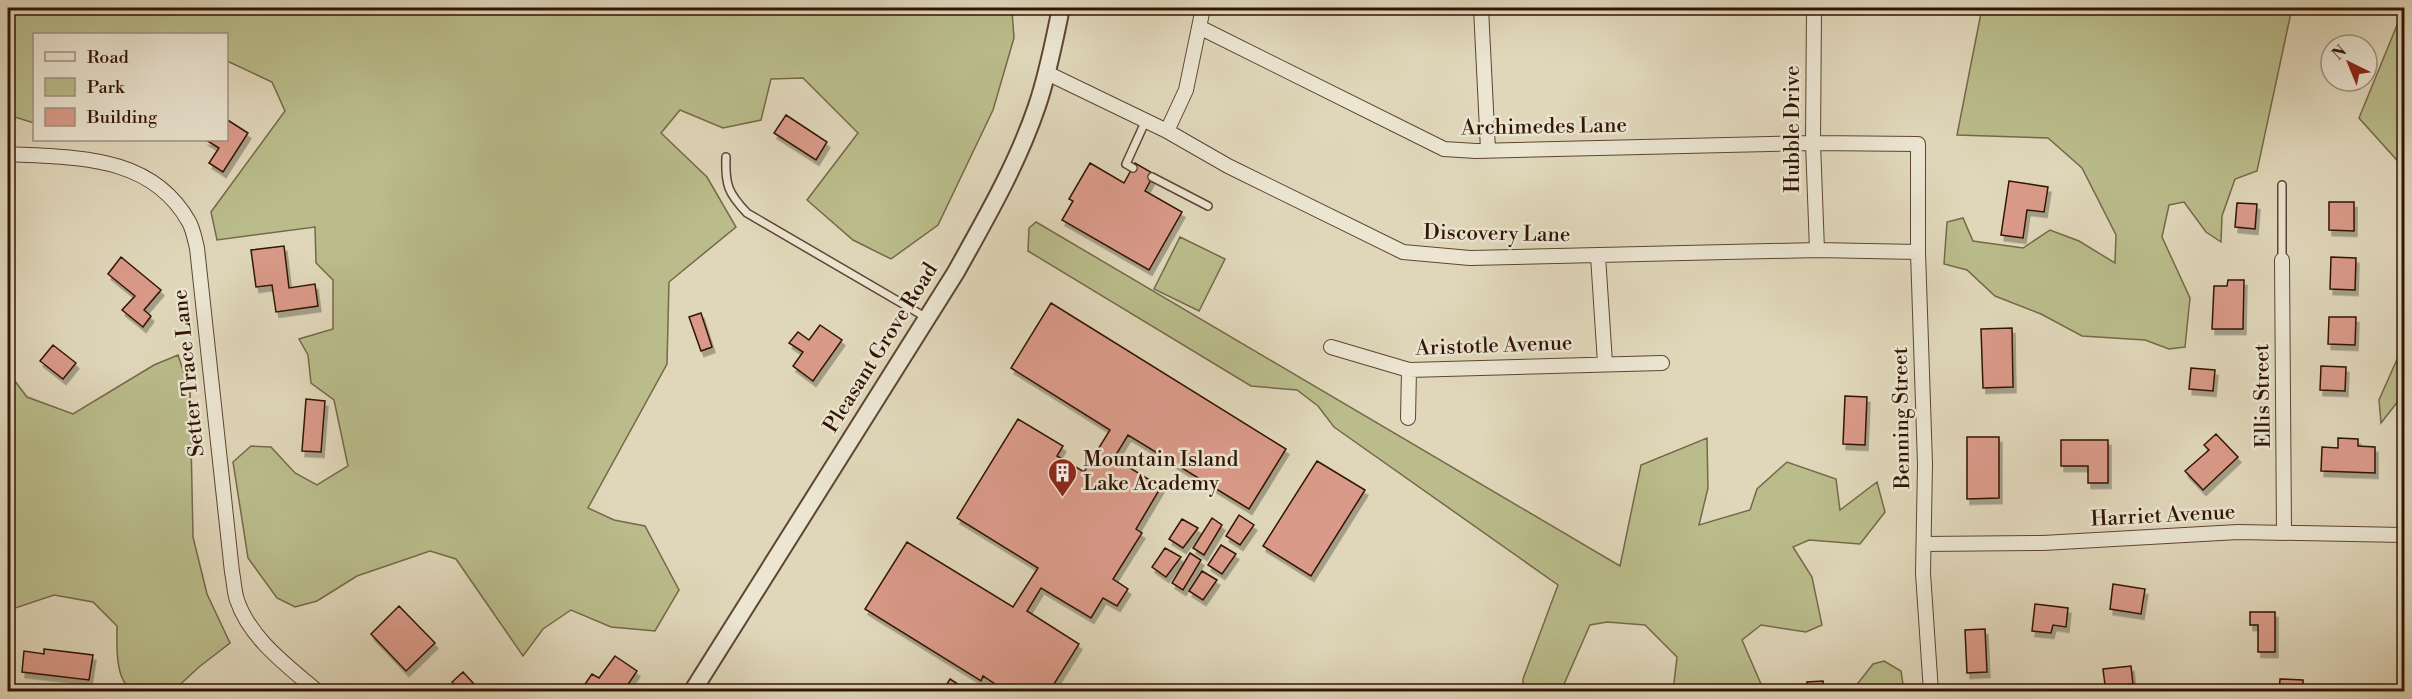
<svg xmlns="http://www.w3.org/2000/svg" width="2412" height="699" viewBox="0 0 2412 699" font-family="'Libre Bodoni',serif">
  <defs>
    <filter id="shadow"><feDropShadow dx="3" dy="5.5" stdDeviation="0" flood-color="#0004"/></filter>
  </defs>
  <rect width="100%" height="100%" fill="#e0d7ba"/>
  <filter id="stains"><feTurbulence type="fractalNoise" baseFrequency=".00333" numOctaves="4"/><feColorMatrix values="0 0 0 0 .2 0 0 0 0 .09 0 0 0 0 .02 0 0 0 .5 -.17"/></filter>
  <radialGradient id="worn" r=".72"><stop offset=".6" stop-color="#630" stop-opacity="0"/><stop offset="1" stop-color="#630" stop-opacity=".3"/></radialGradient>
  <path fill="#babc8b" stroke="#766848" stroke-width="1.5" d="M8,8H1004L1012,11L1014,38L993,110L938,225L891,259L853,240L807,200L858,133L803,78L771,79L761,120L723,128L680,110L661,133L707,177L736,227L669,282L667,364L588,508L614,520L645,526L679,590L655,631L611,627L571,610L543,629L523,656L456,559L430,551L357,576L317,601L295,607L277,598L248,558L233,462L251,446L271,447L295,473L317,485L348,466L334,400L311,383L308,355L299,339L333,329V280L316,263L315,227L217,240L211,212L285,111L272,82L227,61L226,34H34V123L8,115Z
    M1982,8H2292L2257,171L2235,179L2222,216L2221,242L2206,232L2184,202L2169,205L2162,237L2190,298L2185,347L2169,349L2145,340L2082,336L2041,314L1995,296L1967,270L1944,264L1947,222L1963,218L1973,241L2023,248L2050,230L2079,241L2115,263L2116,235L2082,168L2048,138L1957,135Z
    M2404,8V168L2359,118Z
    M1036,222L1620,566L1641,465L1707,438L1708,488L1699,525L1750,510L1757,489L1787,462L1836,479L1840,510L1877,482L1885,512L1860,544L1809,540L1793,547L1812,577L1822,625L1806,632L1761,625L1742,640L1764,691H1673L1677,657L1645,625L1607,622L1590,625L1561,691H1523V679L1558,585L1334,427L1318,406L1297,390L1251,386L1028,251L1029,228Z
    M1180,237L1225,259L1199,311L1154,289Z
    M2404,351V399L2399,400L2381,423L2379,400L2399,355Z
    M178,355L190,391L193,537L207,594L230,643L199,667L173,691C162,692 145,694 135,691C114,684 117,644 117,626L93,602L54,595L12,609L8,622V372L27,397L73,414L154,365Z
    M1884,661L1901,671L1904,691L1875,689L1855,691V687L1873,664Z"/>
  <path fill="#da9a89" stroke="#321404" stroke-width="1.5" filter="url(#shadow)" d="M786,115L827,142L816,160L774,133Z
    M226,119L248,133L223,172L209,163L219,148L206,140H226Z
    M1090,163L1124,183L1135,163L1154,174L1145,191L1182,212L1149,270L1062,220L1073,201L1069,199Z
    M2009,181L2048,187L2044,212L2027,210L2023,238L2001,235Z
    M2329,202H2354V231L2329,230Z
    M2237,203L2257,204L2255,229L2235,227Z
    M284,246L289,288L315,284L318,306L276,312L272,285L256,287L251,250Z
    M121,257L161,290L144,310L151,316L143,327L122,310L135,296L108,274Z
    M2331,257L2356,258L2355,290L2330,289Z
    M2228,280H2244L2243,329H2212L2214,286H2227Z
    M1051,303L1286,449L1249,509L1128,435L1114,458L1161,487L1136,529L1142,533L1113,579L1128,589L1117,606L1103,598L1091,618L1041,588L1027,611L1079,644L1049,692H1007L983,676L981,681L865,609L907,542L1013,607L1038,568L957,518L1018,419L1063,446L1057,456L1084,472L1110,430L1011,368Z
    M701,313L712,347L701,351L689,317Z
    M2329,317H2356L2355,345L2328,344Z
    M820,325L842,340L813,381L793,366L803,352L789,343L798,332L809,340Z
    M2012,328L2013,387L1983,388L1981,329Z
    M53,345L76,363L63,379L40,361Z
    M2321,366L2346,367L2345,391L2320,390Z
    M2191,368L2215,370L2213,391L2189,389Z
    M1845,396L1867,397L1865,445L1843,444Z
    M306,399L325,401L321,452L302,451Z
    M2216,434L2238,457L2203,490L2185,471L2209,450L2204,445Z
    M1967,437H1999V498L1967,499Z
    M2338,438L2358,439V446L2375,447V473L2321,471L2322,447L2338,448Z
    M2061,440H2108V483H2088V466H2061Z
    M1317,461L1365,490L1311,576L1263,546Z
    M1239,515L1254,525L1240,545L1226,536Z
    M1212,518L1222,525L1204,555L1193,548Z
    M1182,519L1198,528L1183,548L1169,539Z
    M1221,545L1236,554L1222,574L1208,565Z
    M1165,548L1181,557L1166,577L1152,567Z
    M1190,553L1201,560L1183,590L1172,583Z
    M1202,571L1217,580L1203,600L1189,591Z
    M2113,584L2145,589L2141,614L2110,609Z
    M2035,604L2068,608L2066,627L2053,625L2051,633L2032,631Z
    M399,606L435,643L406,671L371,634Z
    M2250,612H2275V652H2258V625H2250Z
    M1985,629L1987,672L1967,673L1965,630Z
    M44,649L93,655L89,680L22,672L24,651L44,654Z
    M615,656L637,671L623,692H589L583,687L592,674L599,678Z
    M2131,666L2133,684L2110,686L2111,692H2093L2092,687L2105,685L2103,669Z
    M463,672L475,685L469,692H461L452,682Z
    M950,679L970,692H942Z
    M2280,679L2303,680V692H2279Z
    M1823,681L1824,692H1807V682Z"/>
  <g fill="none" stroke-linecap="round" stroke-linejoin="round">
    <defs>
      <path id="service" d="M726,157C725,185 728,193 747,213L927,318
        M1133,168L1126,164L1146,120
        M1152,177L1208,206
        M2282,260V185"/>
      <path id="minor" d="M1481,8L1488,150
        M1814,8L1813,143L1817,250
        M1199,27L1444,149L1476,151L1813,143L1918,144V252L1925,464L1923,573L1931,692
        M1047,73L1167,131L1228,166L1403,252L1470,258L1817,250L1918,252
        M1167,131L1186,90L1203,8
        M8,154C75,158 151,154 189,222C193,229 195,240 197,248L232,572C234,581 234,591 237,600C250,639 288,666 318,692
        M1598,256L1605,363
        M2282,260L2284,532
        M1331,347L1409,370L1662,363
        M1408,418L1409,370
        M1924,544L2043,543L2238,532L2404,535"/>
      <path id="tertiary" d="M692,692L956,272C986,218 1017,165 1037,106C1048,74 1054,41 1061,8"/>
    </defs>
    <use href="#service" stroke="#5e4532" stroke-width="10"/>
    <use href="#minor" stroke="#5e4532" stroke-width="16"/>
    <use href="#tertiary" stroke="#5e4532" stroke-width="20"/>
    <use href="#service" stroke="#ebe5d2" stroke-width="7"/>
    <use href="#minor" stroke="#ebe5d2" stroke-width="14"/>
    <use href="#tertiary" stroke="#ebe5d2" stroke-width="16"/>
  </g>
  <defs>
    <symbol id="building-pin" viewBox="-11 -11 22 30"><path d="M0 17L-7.5 6A9.5 9.5 0 1 1 7.5 6Z" fill="#8f2418" stroke="#ebe5d2"/><path d="M-4-6H4V6H1V3H-1V6H-4ZM-2.5-4.3h1.7v1.8h-1.7ZM.8-4.3h1.7v1.8H.8ZM-2.5-1h1.7V.8h-1.7ZM.8-1h1.7V.8H.8Z" fill="#fff"/></symbol>
  </defs>
  <g fill-rule="evenodd">
    <use href="#building-pin" x="1046" y="456" width="33" height="45"/>
  </g>
  <g text-anchor="middle" dominant-baseline="central" stroke-width="5" stroke-linejoin="round" paint-order="stroke">
    <g font-size="21" fill="#321404" stroke="#ebe5d2">
      <text transform="translate(1544 127) rotate(-1)">Archimedes Lane</text>
      <text transform="translate(1793 129) rotate(-90)">Hubble Drive</text>
      <text transform="translate(1497 234) rotate(1)">Discovery Lane</text>
      <text transform="translate(1494 346) rotate(-2)">Aristotle Avenue</text>
      <text transform="translate(881 348) rotate(-58)">Pleasant Grove Road</text>
      <text transform="translate(189 373) rotate(-96)">Setter Trace Lane</text>
      <text transform="translate(2263 396) rotate(-91)">Ellis Street</text>
      <text transform="translate(1902 418) rotate(-91)">Benning Street</text>
      <text transform="translate(2163 516) rotate(-3)">Harriet Avenue</text>
    </g>
    <g font-size="21" fill="#321404" stroke="#ebe5d2" text-anchor="start">
      <text x="1083" y="460">Mountain Island<tspan x="1083" dy="24">Lake Academy</tspan></text>
    </g>
  </g>
  <rect width="2412" height="699" fill="none" stroke="#e0d7ba" stroke-width="30"/>
  <rect x="9" y="9" width="2394" height="681" fill="none" stroke="#321404" stroke-width="3"/>
  <rect x="15" y="15" width="2382" height="669" fill="none" stroke="#321404" stroke-width="1.5"/>
  <rect x="33" y="33" width="195" height="108" fill="#ebe5d2" stroke="#a19180" stroke-width="1.5"/>
  <rect x="45" y="52" width="30" height="9" fill="#ebe5d2" stroke="#a19180" stroke-width="1.5"/>
  <text x="87" y="63" font-size="18" fill="#321404">Road</text>
  <rect x="45" y="78" width="30" height="18" fill="#babc8b" stroke="#a19180" stroke-width="1.5"/>
  <text x="87" y="93" font-size="18" fill="#321404">Park</text>
  <rect x="45" y="108" width="30" height="18" fill="#da9a89" stroke="#a19180" stroke-width="1.5"/>
  <text x="87" y="123" font-size="18" fill="#321404">Building</text>
  <g transform="translate(2349 63) rotate(317)"><circle r="28" fill="#ebe5d2" stroke="#a19180" stroke-width="1.5"/>
  <path d="M0-4.5L10 22L0 15L-10 22Z" fill="#8f2418"/>
  <text y="-9" font-size="16" font-weight="bold" text-anchor="middle" fill="#321404">N</text>
  </g>
  <rect width="100%" height="100%" filter="url(#stains)"/>
  <rect width="100%" height="100%" fill="url(#worn)"/>
</svg>
